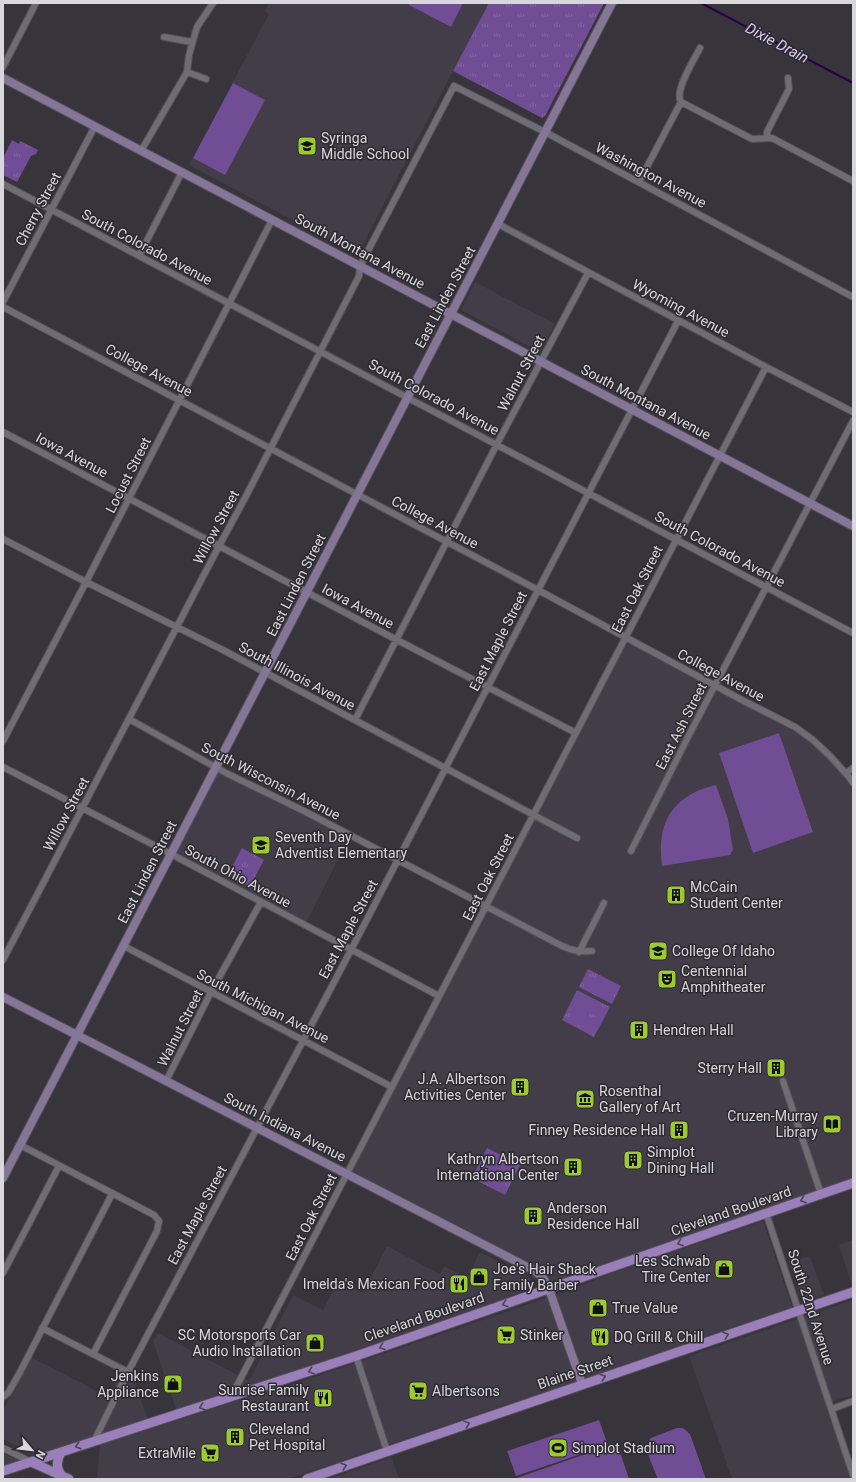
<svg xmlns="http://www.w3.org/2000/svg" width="856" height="1482" viewBox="0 0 856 1482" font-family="Roboto,sans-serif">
  <defs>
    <pattern id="grass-tufts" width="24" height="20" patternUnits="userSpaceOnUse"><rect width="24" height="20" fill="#704d94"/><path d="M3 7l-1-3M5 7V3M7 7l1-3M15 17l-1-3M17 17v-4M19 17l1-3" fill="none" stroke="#8466a2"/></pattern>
  </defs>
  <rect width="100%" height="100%" fill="#37343b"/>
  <path fill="#423d49" d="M269,3H604L545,116L542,118L453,71L360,250L355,253L189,165L269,14L265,11Z
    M475,282L555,324L540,352L461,310Z
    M626,637L813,740L853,783V1183L549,1289L543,1278L347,1173Z
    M216,767L350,836L305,925L171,854Z
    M763,1221L792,1307L288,1479H97L100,1444L185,1418L269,1390H276L285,1387L564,1292L621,1270Z
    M853,1240V1286H852L839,1245Z
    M387,1246L440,1274L444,1266L467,1278L480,1252L530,1278V1286L525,1291L177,1412L153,1341L158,1333L249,1381L293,1295L323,1310L339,1280L363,1293Z
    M810,1256L824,1295L803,1302L789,1262Z
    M853,1300V1395L825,1404L851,1479H732L689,1356Z
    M31,1357L108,1397L121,1373L134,1380L148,1420L36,1457L3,1439V1410Z
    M3,1453L16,1459L17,1461L16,1463L3,1468Z
    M392,1457L399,1479H329Z"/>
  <path fill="url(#grass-tufts)" d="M489,3H604L545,116L542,118L453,71Z
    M12,140L19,144L20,141L38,150L36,154L31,156L17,182L3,175V158Z
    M242,848L264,860L250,886L228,875Z
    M588,969L621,986L612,1004L579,987Z
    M577,990L610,1007L594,1037L562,1020Z
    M487,1148L520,1165L505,1195L472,1178Z"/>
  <path fill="#704d94" d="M409,3H463L451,27L409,5Z
    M233,83L265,100L225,175L193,158Z
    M779,733L813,832L753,853L719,753Z
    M716,785L728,819L733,850L730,855L662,866C656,822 673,795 716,785Z
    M592,976L613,987L608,997L586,986Z
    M581,996L602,1007L597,1017L576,1006Z
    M574,1009L596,1020L590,1031L569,1020Z
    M492,1151L515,1163L508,1177L484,1165Z
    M599,1420L608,1445L516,1476L507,1451Z
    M677,1428H683L690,1434L706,1479H658C654,1468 641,1447 651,1438Z
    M617,1443L629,1479H514Z"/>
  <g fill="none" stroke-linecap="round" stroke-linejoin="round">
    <path stroke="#290146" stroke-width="2" d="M701,3L853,83"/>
    <defs>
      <path id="street" d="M164,37L192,42
        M700,48C694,60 674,91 681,102L752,139L772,138L853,181
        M3,67L36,3
        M187,72L206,79
        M767,137V132L789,89L788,78
        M141,151L187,72L189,55L197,27L213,3
        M639,182L681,102
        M3,184L853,633
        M498,224L766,367L853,412
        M139,256L182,172
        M3,302L95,126
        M3,307L538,590L740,699L795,727L813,740L830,756L849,777L853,783
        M3,432L397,640L576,733
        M3,539L86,582L221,649L577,838
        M129,719L226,773L306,812L562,946C573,951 580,952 592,951
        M355,720L497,444L588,273
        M3,741L86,582L272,220
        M3,767L171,854L439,996
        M846,773L853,768
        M631,851L689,735L853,421
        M124,946L392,1087
        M579,952L604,903
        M3,960L219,546L245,498L359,276L360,266L454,86L545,132L853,297
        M166,1081L211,992L261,902
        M783,1081L821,1194
        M20,1145L154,1215L159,1221L157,1231L93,1354
        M766,1213L853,1475
        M3,1273L59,1166
        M42,1328L128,1372
        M356,1356L387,1451
        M3,1397L8,1393L19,1374L112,1194
        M231,1397L766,367
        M832,1409L853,1401
        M94,1441L128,1372L351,950L678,321
        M3,1448L31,1462"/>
      <path id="secondary" d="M3,78L853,526
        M3,997L535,1271L543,1278L549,1289L582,1384
        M3,1178L612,3"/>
      <path id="primary" d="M61,1452C57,1461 55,1467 62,1476
        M31,1462L69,1479
        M3,1471L356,1356L853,1183
        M307,1479L853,1292"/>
    </defs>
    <use href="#street" stroke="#525056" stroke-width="8"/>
    <use href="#secondary" stroke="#525056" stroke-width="10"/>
    <use href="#primary" stroke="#525056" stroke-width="11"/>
    <use href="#street" stroke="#6f6c74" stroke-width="6"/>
    <use href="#secondary" stroke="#857597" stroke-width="8"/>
    <use href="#primary" stroke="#9a7fba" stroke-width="9"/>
  </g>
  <defs><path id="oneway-chevron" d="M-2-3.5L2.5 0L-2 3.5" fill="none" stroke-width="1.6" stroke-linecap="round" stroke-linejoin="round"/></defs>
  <g stroke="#4e445a">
    <use href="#oneway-chevron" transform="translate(803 1200) rotate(161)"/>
    <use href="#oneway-chevron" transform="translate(680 1243) rotate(161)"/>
    <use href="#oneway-chevron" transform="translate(505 1304) rotate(161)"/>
    <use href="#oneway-chevron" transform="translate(726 1335) rotate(-19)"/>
    <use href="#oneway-chevron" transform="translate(382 1347) rotate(160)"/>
    <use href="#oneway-chevron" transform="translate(311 1371) rotate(162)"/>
    <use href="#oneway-chevron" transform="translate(603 1377) rotate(-19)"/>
    <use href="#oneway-chevron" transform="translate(202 1407) rotate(161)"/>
    <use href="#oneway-chevron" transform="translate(467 1424) rotate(-19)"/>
    <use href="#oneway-chevron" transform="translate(78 1446) rotate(162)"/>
    <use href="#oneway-chevron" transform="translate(344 1466) rotate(-19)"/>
  </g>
  <defs>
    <symbol id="school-square" viewBox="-11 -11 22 22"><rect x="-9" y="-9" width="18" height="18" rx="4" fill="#9dca30" stroke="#2d2a31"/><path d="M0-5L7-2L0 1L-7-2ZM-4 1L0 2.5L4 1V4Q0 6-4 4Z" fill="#111"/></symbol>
    <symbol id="building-square" viewBox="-11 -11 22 22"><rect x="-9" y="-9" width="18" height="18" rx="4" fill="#9dca30" stroke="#2d2a31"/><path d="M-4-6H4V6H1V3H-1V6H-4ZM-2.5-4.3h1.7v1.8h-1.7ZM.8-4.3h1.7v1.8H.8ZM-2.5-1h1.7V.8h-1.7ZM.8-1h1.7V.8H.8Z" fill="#111"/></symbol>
    <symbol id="university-square" viewBox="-11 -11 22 22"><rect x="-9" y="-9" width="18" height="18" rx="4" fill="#9dca30" stroke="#2d2a31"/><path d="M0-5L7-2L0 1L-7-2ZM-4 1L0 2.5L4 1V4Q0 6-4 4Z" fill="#111"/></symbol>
    <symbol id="theatre-square" viewBox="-11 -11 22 22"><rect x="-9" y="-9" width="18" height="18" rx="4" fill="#9dca30" stroke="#2d2a31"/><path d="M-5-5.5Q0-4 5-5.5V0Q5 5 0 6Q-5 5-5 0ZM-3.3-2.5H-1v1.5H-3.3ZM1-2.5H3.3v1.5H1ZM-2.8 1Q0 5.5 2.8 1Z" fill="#111"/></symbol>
    <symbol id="museum-square" viewBox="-11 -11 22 22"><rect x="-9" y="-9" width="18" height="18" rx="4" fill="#9dca30" stroke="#2d2a31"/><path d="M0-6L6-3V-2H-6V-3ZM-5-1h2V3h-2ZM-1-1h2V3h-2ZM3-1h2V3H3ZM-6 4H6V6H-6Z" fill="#111"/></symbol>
    <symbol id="library-square" viewBox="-11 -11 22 22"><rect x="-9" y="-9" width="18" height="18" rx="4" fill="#9dca30" stroke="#2d2a31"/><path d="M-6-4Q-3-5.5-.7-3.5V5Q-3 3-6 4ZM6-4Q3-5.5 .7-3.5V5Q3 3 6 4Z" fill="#111"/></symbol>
    <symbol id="shop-square" viewBox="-11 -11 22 22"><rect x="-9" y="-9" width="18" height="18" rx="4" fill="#9dca30" stroke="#2d2a31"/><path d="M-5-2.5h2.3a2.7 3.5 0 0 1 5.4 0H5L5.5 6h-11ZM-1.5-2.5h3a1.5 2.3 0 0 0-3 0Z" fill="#111"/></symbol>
    <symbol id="restaurant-square" viewBox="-11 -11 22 22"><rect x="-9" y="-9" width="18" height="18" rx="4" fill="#9dca30" stroke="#2d2a31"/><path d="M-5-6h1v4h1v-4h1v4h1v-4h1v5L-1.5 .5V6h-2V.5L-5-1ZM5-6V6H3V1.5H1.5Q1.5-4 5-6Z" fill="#111"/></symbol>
    <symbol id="supermarket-square" viewBox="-11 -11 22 22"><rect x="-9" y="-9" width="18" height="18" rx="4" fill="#9dca30" stroke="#2d2a31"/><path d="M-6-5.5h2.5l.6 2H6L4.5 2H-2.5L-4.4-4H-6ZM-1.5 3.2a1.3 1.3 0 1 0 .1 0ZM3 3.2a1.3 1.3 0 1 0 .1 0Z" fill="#111"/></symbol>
    <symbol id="stadium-square" viewBox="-11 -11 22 22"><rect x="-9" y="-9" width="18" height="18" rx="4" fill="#9dca30" stroke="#2d2a31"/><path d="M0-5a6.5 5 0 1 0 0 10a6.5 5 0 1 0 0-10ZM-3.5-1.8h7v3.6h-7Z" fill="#111"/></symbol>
  </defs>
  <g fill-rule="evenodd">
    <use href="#school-square" x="296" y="135" width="22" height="22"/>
    <use href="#school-square" x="250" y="834" width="22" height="22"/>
    <use href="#building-square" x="665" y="884" width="22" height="22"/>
    <use href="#university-square" x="647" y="940" width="22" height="22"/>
    <use href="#theatre-square" x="656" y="968" width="22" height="22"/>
    <use href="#building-square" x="628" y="1019" width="22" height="22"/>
    <use href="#building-square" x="765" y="1057" width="22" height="22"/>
    <use href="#building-square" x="509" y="1076" width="22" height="22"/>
    <use href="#museum-square" x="574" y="1088" width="22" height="22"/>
    <use href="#library-square" x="821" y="1113" width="22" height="22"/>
    <use href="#building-square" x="668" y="1119" width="22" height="22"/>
    <use href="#building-square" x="622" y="1149" width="22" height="22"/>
    <use href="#building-square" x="562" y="1156" width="22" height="22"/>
    <use href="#building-square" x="522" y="1205" width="22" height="22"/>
    <use href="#shop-square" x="713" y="1258" width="22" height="22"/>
    <use href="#shop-square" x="468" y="1266" width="22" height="22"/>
    <use href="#restaurant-square" x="448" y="1273" width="22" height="22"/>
    <use href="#shop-square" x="587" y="1297" width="22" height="22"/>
    <use href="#supermarket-square" x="495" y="1324" width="22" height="22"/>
    <use href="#restaurant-square" x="589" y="1326" width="22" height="22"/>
    <use href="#shop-square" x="304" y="1332" width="22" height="22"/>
    <use href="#shop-square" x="162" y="1373" width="22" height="22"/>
    <use href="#supermarket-square" x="407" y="1380" width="22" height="22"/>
    <use href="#restaurant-square" x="312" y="1387" width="22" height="22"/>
    <use href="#building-square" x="224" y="1426" width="22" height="22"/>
    <use href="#stadium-square" x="547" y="1437" width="22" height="22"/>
    <use href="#supermarket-square" x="199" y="1442" width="22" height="22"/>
  </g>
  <g text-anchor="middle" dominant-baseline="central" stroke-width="3" stroke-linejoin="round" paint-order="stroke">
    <g font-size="14" fill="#d8d7db" stroke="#2d2a31" text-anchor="start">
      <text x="321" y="138">Syringa<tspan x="321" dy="16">Middle School</tspan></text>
      <text x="275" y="837">Seventh Day<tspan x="275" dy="16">Adventist Elementary</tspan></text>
      <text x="690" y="887">McCain<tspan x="690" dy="16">Student Center</tspan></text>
      <text x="672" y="951">College Of Idaho</text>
      <text x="681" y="971">Centennial<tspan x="681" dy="16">Amphitheater</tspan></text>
      <text x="653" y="1030">Hendren Hall</text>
      <text x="762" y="1068" text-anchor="end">Sterry Hall</text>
      <text x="506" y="1079" text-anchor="end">J.A. Albertson<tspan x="506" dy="16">Activities Center</tspan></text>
      <text x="599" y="1091">Rosenthal<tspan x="599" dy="16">Gallery of Art</tspan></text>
      <text x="818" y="1116" text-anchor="end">Cruzen-Murray<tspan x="818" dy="16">Library</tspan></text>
      <text x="665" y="1130" text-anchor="end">Finney Residence Hall</text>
      <text x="647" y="1152">Simplot<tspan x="647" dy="16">Dining Hall</tspan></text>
      <text x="559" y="1159" text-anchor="end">Kathryn Albertson<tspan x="559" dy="16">International Center</tspan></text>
      <text x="547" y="1208">Anderson<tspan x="547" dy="16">Residence Hall</tspan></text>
      <text x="710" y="1261" text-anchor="end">Les Schwab<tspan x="710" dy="16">Tire Center</tspan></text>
      <text x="493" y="1269">Joe's Hair Shack<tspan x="493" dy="16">Family Barber</tspan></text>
      <text x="445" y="1284" text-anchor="end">Imelda's Mexican Food</text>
      <text x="612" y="1308">True Value</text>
      <text x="301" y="1335" text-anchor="end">SC Motorsports Car<tspan x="301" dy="16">Audio Installation</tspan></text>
      <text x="520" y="1335">Stinker</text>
      <text x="614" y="1337">DQ Grill &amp; Chill</text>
      <text x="159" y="1376" text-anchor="end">Jenkins<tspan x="159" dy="16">Appliance</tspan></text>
      <text x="309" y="1390" text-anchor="end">Sunrise Family<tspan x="309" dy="16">Restaurant</tspan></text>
      <text x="432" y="1391">Albertsons</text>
      <text x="249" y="1429">Cleveland<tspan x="249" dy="16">Pet Hospital</tspan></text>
      <text x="572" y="1448">Simplot Stadium</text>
      <text x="196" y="1453" text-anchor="end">ExtraMile</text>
    </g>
    <g font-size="14" fill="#d8d7db" stroke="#2d2a31">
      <text transform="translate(651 175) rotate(28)">Washington Avenue</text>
      <text transform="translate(38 209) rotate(-62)">Cherry Street</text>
      <text transform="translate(147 247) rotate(28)">South Colorado Avenue</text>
      <text transform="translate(360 251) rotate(28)">South Montana Avenue</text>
      <text transform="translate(445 297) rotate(-62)">East Linden Street</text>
      <text transform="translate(681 308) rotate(28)">Wyoming Avenue</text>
      <text transform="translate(149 370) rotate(28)">College Avenue</text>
      <text transform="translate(521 373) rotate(-62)">Walnut Street</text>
      <text transform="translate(434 397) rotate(28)">South Colorado Avenue</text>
      <text transform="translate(646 402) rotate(28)">South Montana Avenue</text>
      <text transform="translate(72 455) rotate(28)">Iowa Avenue</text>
      <text transform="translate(128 475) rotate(-63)">Locust Street</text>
      <text transform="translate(435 522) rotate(28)">College Avenue</text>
      <text transform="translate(216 527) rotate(-62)">Willow Street</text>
      <text transform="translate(720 549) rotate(28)">South Colorado Avenue</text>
      <text transform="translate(296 585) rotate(-63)">East Linden Street</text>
      <text transform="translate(637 589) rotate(-63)">East Oak Street</text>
      <text transform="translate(358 606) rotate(28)">Iowa Avenue</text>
      <text transform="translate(498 641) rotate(-63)">East Maple Street</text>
      <text transform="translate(721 675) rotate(28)">College Avenue</text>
      <text transform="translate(297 676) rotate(28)">South Illinois Avenue</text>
      <text transform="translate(681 726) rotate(-63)">East Ash Street</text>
      <text transform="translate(271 781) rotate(27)">South Wisconsin Avenue</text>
      <text transform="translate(66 814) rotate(-62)">Willow Street</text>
      <text transform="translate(147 872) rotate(-63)">East Linden Street</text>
      <text transform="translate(238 876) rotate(28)">South Ohio Avenue</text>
      <text transform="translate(488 877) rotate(-63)">East Oak Street</text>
      <text transform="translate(348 929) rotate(-62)">East Maple Street</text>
      <text transform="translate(263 1006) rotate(27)">South Michigan Avenue</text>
      <text transform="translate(180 1028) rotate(-63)">Walnut Street</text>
      <text transform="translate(285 1127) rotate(27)">South Indiana Avenue</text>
      <text transform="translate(731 1211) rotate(-19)">Cleveland Boulevard</text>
      <text transform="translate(197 1215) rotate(-62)">East Maple Street</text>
      <text transform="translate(311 1217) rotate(-63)">East Oak Street</text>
      <text transform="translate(811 1307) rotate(72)">South 22nd Avenue</text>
      <text transform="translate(424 1317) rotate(-19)">Cleveland Boulevard</text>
      <text transform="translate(575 1372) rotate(-19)">Blaine Street</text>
    </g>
    <g font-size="15" font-style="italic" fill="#dbcaf2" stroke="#2d2a31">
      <text transform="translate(777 43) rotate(28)">Dixie Drain</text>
    </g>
  </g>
  <rect width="856" height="1482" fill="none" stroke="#d8d7db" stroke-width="8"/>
  <g transform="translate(32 1450) rotate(118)" stroke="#2d2a31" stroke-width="3" paint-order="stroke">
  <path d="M0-3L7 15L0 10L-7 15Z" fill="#d8d7db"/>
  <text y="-6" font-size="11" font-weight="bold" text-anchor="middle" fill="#d8d7db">N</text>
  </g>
</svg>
